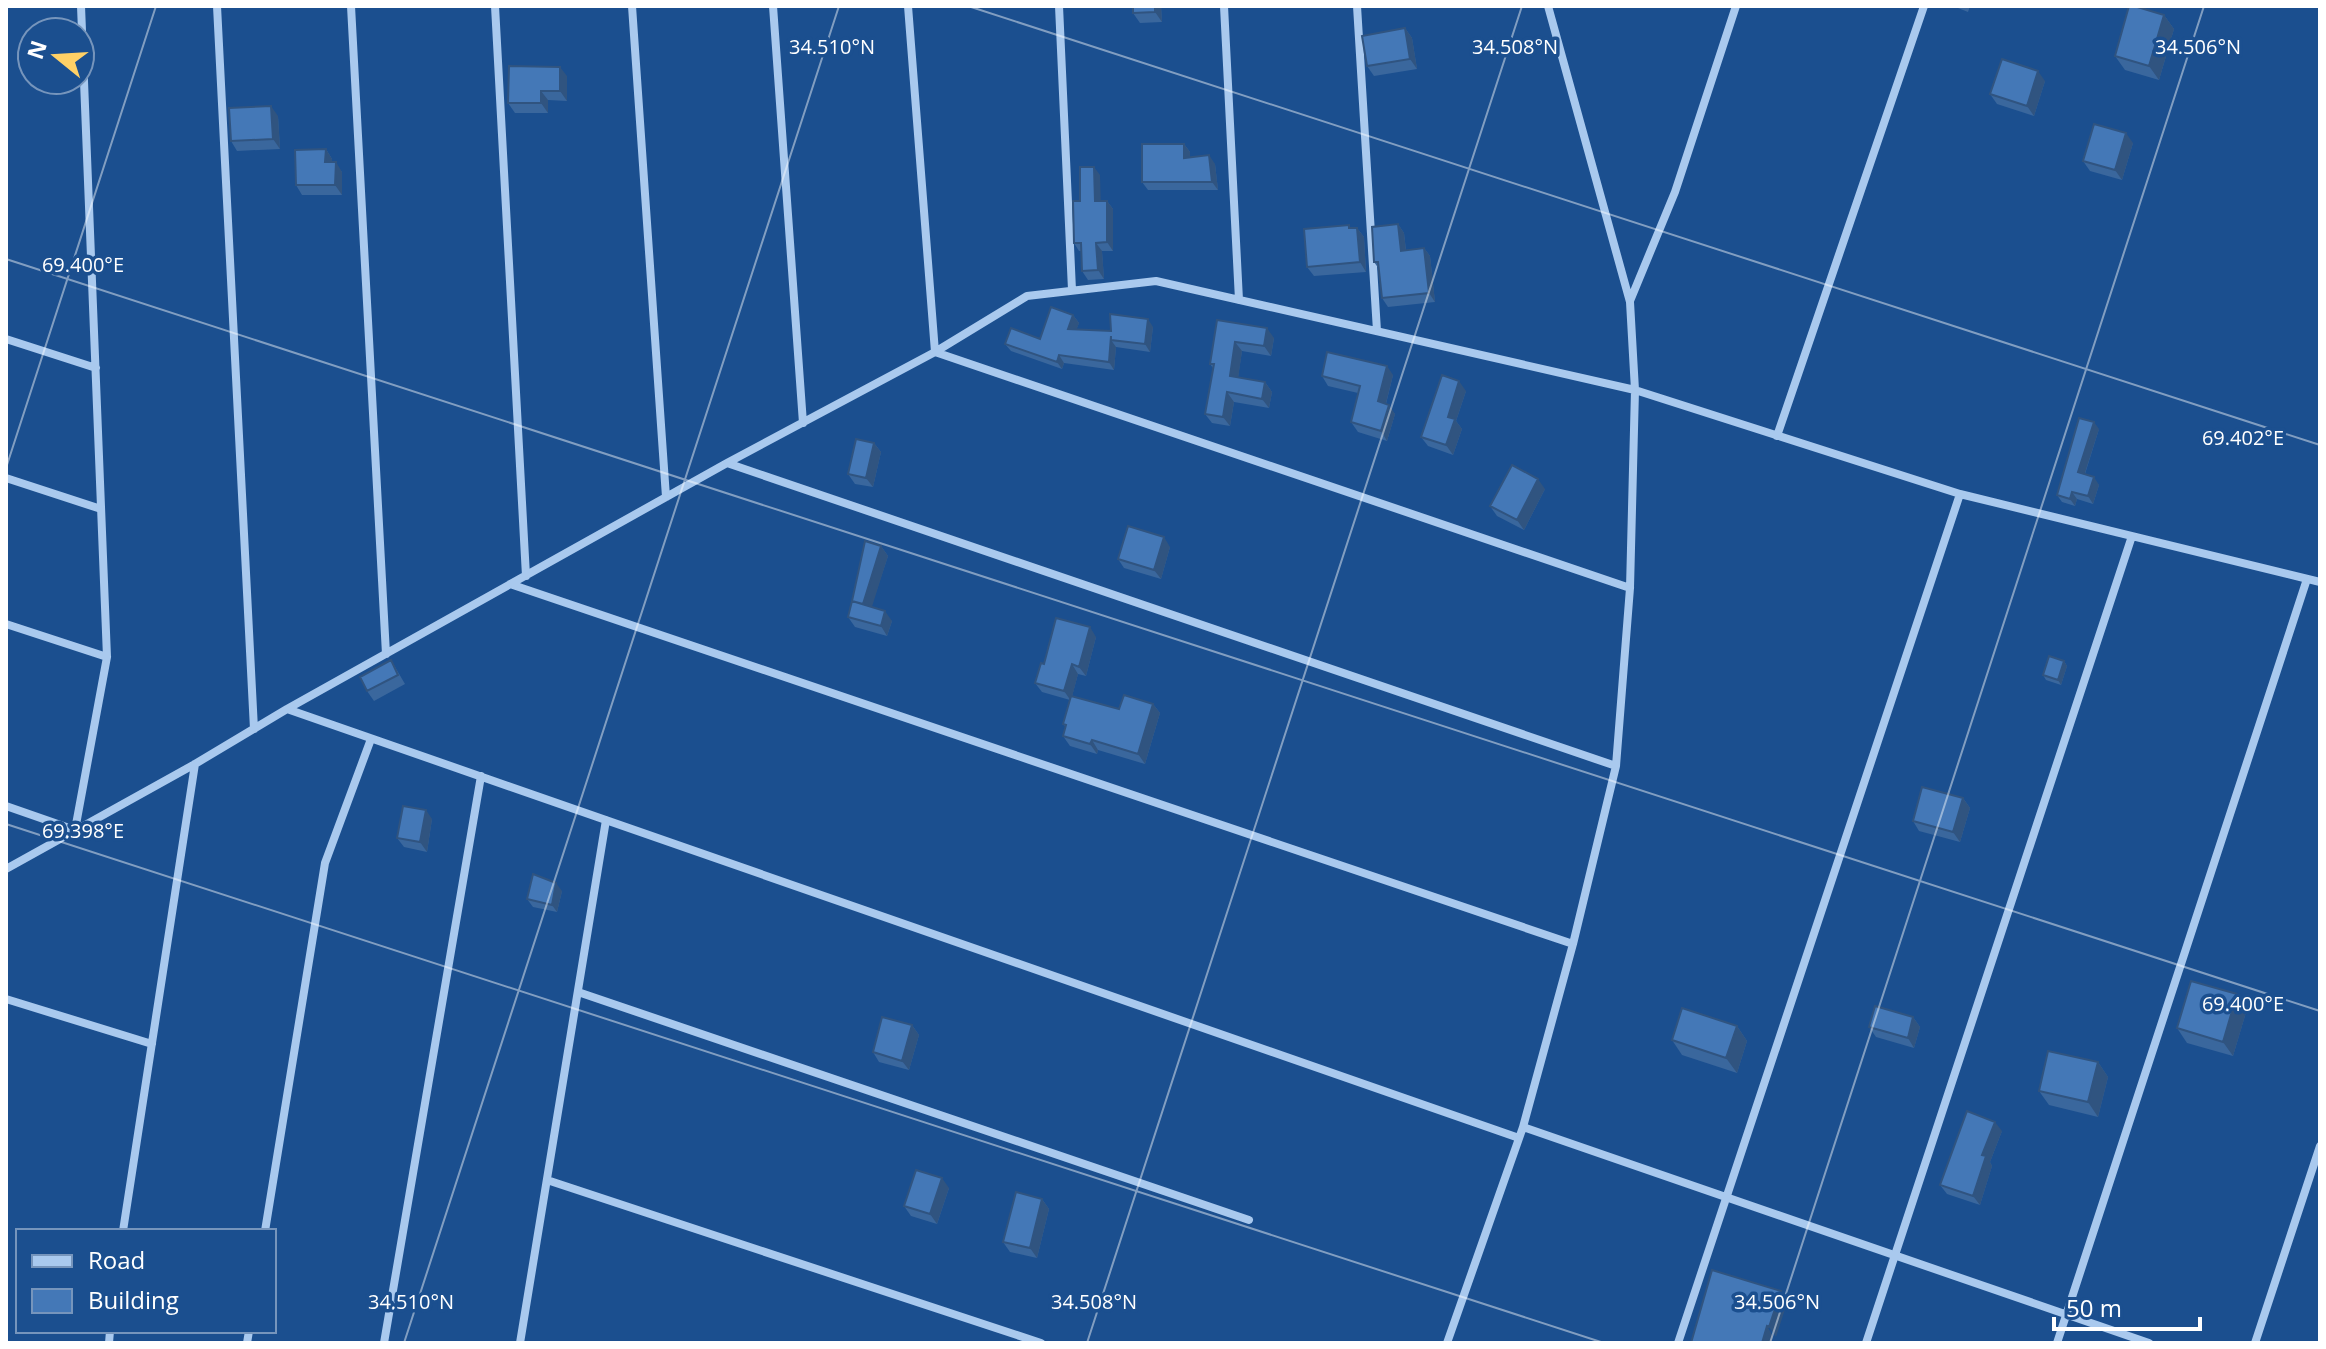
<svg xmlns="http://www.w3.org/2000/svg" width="2326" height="1349" viewBox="0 0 2326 1349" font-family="'Open Sans',sans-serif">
  <rect width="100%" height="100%" fill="#1b4f8f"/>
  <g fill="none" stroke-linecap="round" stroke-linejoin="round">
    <path stroke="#a9c9ee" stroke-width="8" d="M217,6L254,729
      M351,6L386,654
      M495,6L526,576
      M632,6L666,497
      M773,6L803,423
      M908,6L935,352L1630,588
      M1059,6L1072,290
      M1224,6L1239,300
      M1357,6L1377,331
      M1630,301L1675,192L1736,6
      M6,339L96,368
      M1777,436L1924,6
      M727,463L1616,766
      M6,478L101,509
      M510,584L1573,944
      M6,624L107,657
      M287,709L1519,1138
      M6,806L75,830L107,657L81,6
      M6,869L195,764L287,709L727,463L935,352L1027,296L1156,281L1635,390L1960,494L2320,582
      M578,992L1249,1220
      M6,999L152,1044
      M1523,1127L2149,1343
      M547,1180L1041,1343
      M123,1231L195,764
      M265,1231L325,863L371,739
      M109,1343L110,1331
      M247,1343L249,1331
      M384,1343L481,776
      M520,1343L606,820
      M1447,1343L1523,1127L1573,944L1616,766L1630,588L1635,390L1630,302L1548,6
      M1678,1343L1960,494
      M1866,1343L2132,536
      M2057,1343L2307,579
      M2255,1343L2320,1146"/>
  </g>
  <path fill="#3a679d" d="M1133,6H1161L1162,22L1140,23L1133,13Z
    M1953,6H1970L1968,12Z
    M2164,15L2174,29L2159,80L2125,70L2115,56Z
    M1405,28L1412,38L1417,69L1374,76L1367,66Z
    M567,76V101L548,100V113H515L508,103Z
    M2045,81L2034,116L1997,104L1990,94Z
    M278,116L280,149L237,151L231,141Z
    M2133,143L2122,180L2090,171L2083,161Z
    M1184,144L1190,152V157L1215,164L1218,190H1148L1142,182Z
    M326,149L332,159V162L342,172V195H302L296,185Z
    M1100,175V201H1107L1113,209V251H1102L1104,279L1088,280L1082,271L1081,251H1079L1074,243L1080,201Z
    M1398,224L1404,233L1406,250L1424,248L1430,256L1435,302L1388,307L1382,298L1379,269L1374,262Z
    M1351,228H1357L1364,237L1366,272L1314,276L1307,267Z
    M1073,315L1079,323L1076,330L1111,331L1153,327L1150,352L1116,347L1114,370L1064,363L1062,369L1011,351L1005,344L1040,339Z
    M1217,320L1274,338L1271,356L1242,351L1238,377L1265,382L1272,392L1269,408L1234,402L1230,426L1212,423L1205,414L1213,368L1210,364Z
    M1393,375L1386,404L1395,414L1387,441L1358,432L1351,422L1358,393L1328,386L1322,376Z
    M1466,391L1456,421L1462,429L1453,455L1428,446L1421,437Z
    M2099,429L2085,474L2099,485L2093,504L2077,499L2075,506L2062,502L2057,495Z
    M874,443L881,452L873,487L855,484L848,474Z
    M1545,489L1524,530L1497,516L1490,506Z
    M881,546L888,556L871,607L892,621L887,636L855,627L848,617Z
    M1170,547L1161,579L1124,568L1118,559Z
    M1096,637L1086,676L1078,674L1072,696L1119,709L1153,704L1160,713L1145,764L1098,750L1097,754L1070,746L1063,736L1066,727L1063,724L1070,700L1042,692L1035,683L1044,664Z
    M391,660L405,684L374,701L367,691Z
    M2064,661L2067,666L2061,685L2046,680L2043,675Z
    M1963,798L1970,808L1960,842L1919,831L1913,821Z
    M432,819L427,852L404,847L397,838Z
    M562,891L557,912L533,907L527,899Z
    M2237,994L2247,1009L2233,1056L2187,1043L2177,1028Z
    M1913,1017L1920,1027L1914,1048L1876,1037L1869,1027Z
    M912,1025L919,1035L909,1070L879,1062L873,1052Z
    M1737,1026L1747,1041L1737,1073L1682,1055L1672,1040Z
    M2098,1062L2108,1077L2098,1117L2049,1105L2039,1091Z
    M2002,1131L1990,1162L1992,1166L1980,1205L1947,1194L1940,1185Z
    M949,1188L937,1224L911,1216L904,1206Z
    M1042,1199L1049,1209L1037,1258L1010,1252L1003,1242Z"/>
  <path fill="#305480" d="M1155,6H1161L1162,22L1155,12Z
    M2164,15L2174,29L2159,80L2149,66Z
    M1405,28L1412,38L1417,69L1410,59Z
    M560,67L567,76V101L560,91Z
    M2038,71L2045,81L2034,116L2027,106Z
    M541,91L548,100V113L541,103Z
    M271,106L278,116L280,149L273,139Z
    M2126,133L2133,143L2122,180L2115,170Z
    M1184,144L1190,152V166L1184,158Z
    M326,149L332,159V172L325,162Z
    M1209,155L1215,164L1218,190L1212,182Z
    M336,162L342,172V195L335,185Z
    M1094,167L1100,175L1101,209L1095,201Z
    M1107,201L1113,209V251L1107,242Z
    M1398,224L1404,233L1407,260L1401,251Z
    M1357,228L1364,237L1366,272L1360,262Z
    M1096,243L1102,251L1104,279L1098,270Z
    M1424,248L1430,256L1435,302L1429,293Z
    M1073,315L1079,323L1074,337L1068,329Z
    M1148,319L1153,327L1150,352L1145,344Z
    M1267,328L1274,338L1271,356L1264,346Z
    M1111,340L1116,347L1114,370L1109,362Z
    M1235,342L1242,351L1237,386L1230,376Z
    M1059,355L1064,363L1062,369L1057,362Z
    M1387,366L1393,375L1384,411L1378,401Z
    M1459,381L1466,391L1456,421L1462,429L1453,455L1446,445L1448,417Z
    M1265,382L1272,392L1269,408L1262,399Z
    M1227,392L1234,402L1230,426L1223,417Z
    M1389,405L1395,414L1387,441L1381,431Z
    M2094,422L2099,429L2083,479L2078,472Z
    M874,443L881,452L873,487L866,478Z
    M2094,477L2099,485L2093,504L2088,496Z
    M1538,479L1545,489L1524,530L1517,520Z
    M2072,492L2077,499L2075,506L2070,499Z
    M1164,537L1170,547L1161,579L1154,570Z
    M881,546L888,556L870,613L863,604Z
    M885,611L892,621L887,636L881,626Z
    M1090,627L1096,637L1086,676L1079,667Z
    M2064,661L2067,666L2061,685L2058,680Z
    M1072,664L1078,674L1071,701L1064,691Z
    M1153,704L1160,713L1145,764L1138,754Z
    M1092,740L1098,750L1097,754L1090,744Z
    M1963,798L1970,808L1960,842L1953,832Z
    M426,810L432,819L427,852L420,842Z
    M556,883L562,891L557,912L552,905Z
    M2237,994L2247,1009L2233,1056L2223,1042Z
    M1913,1017L1920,1027L1914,1048L1908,1038Z
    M912,1025L919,1035L909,1070L902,1061Z
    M1737,1026L1747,1041L1737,1073L1726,1058Z
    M2098,1062L2108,1077L2098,1117L2088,1102Z
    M1995,1122L2002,1131L1990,1162L1992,1166L1980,1205L1973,1196L1982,1155Z
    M942,1178L949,1188L937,1224L930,1214Z
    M1042,1199L1049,1209L1037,1258L1030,1248Z
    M1781,1291L1788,1300L1776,1337L1769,1327Z
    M1767,1326L1773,1336L1771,1343H1762Z"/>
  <path fill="#4478b7" stroke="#305480" stroke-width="2" d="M1133,6H1155V12L1133,13Z
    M2129,6H2134L2164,15L2149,66L2115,56Z
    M1405,28L1410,59L1367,66L1362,36Z
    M2002,59L2038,71L2027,106L1990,94Z
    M509,66L560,67V91H541V103H508Z
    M271,106L273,139L231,141L229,108Z
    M2094,124L2126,133L2115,170L2083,161Z
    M1142,144H1184V158L1209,155L1212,182H1142Z
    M326,149L325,162H336L335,185H296L295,150Z
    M1080,167H1094L1095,201H1107V242L1096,243L1098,270L1082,271L1081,243H1074L1073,201H1080Z
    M1398,224L1401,251L1424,248L1429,293L1382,298L1378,262H1374L1372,227Z
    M1349,225V228H1357L1360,262L1307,267L1304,229Z
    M1051,307L1073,315L1068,329L1111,331L1110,314L1148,319L1145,344L1111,340V336L1109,362L1059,355L1057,362L1005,344L1011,328L1040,339Z
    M1217,320L1267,328L1264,346L1235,342L1230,376L1265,382L1262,399L1227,392L1223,417L1205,414L1214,364H1210Z
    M1327,352L1387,366L1378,401L1389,405L1381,431L1351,422L1360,386L1322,376Z
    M1442,375L1459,381L1448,417L1455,419L1446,445L1421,437Z
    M2079,418L2094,422L2078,472L2094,477L2088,496L2072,492L2070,499L2057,495Z
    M856,439L874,443L866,478L848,474Z
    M1512,465L1538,479L1517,520L1490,506Z
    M1128,526L1164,537L1154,570L1118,559Z
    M865,541L881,546L863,604L852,601Z
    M852,601L885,611L881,626L848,617Z
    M1056,618L1090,627L1079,667L1072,664L1064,691L1035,683L1041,663L1044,664Z
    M2049,656L2064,661L2058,680L2043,675Z
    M391,660L398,675L367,691L360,677Z
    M1124,695L1153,704L1138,754L1092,740L1090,744L1063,736L1066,725L1063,724L1071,696L1119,709Z
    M1922,787L1963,798L1953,832L1913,821Z
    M403,806L426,810L420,842L397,838Z
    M533,874L556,883L552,905L527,899Z
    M2191,981L2237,994L2223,1042L2177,1028Z
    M1875,1006L1913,1017L1908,1038L1869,1027Z
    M1682,1008L1737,1026L1726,1058L1672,1040Z
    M882,1017L912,1025L902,1061L873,1052Z
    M2048,1051L2098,1062L2088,1102L2039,1091Z
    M1967,1111L1995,1122L1982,1155L1986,1156L1973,1196L1940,1185Z
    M916,1170L942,1178L930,1214L904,1206Z
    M1016,1192L1042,1199L1030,1248L1003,1242Z
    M1712,1270L1781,1291L1769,1327L1767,1326L1762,1343H1691Z"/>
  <path fill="none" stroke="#fff" stroke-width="2" stroke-opacity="0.45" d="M968,6L2320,445M6,259L2320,1011M6,468L156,6M6,824L1604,1343M404,1343L839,6M1087,1343L1522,6M1770,1343L2204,6"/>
  <g font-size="20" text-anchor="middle" fill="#fff" stroke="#1b4f8f" stroke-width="7" stroke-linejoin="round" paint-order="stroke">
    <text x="832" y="54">34.510°N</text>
    <text x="1515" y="54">34.508°N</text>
    <text x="2198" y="54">34.506°N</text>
    <text x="83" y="272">69.400°E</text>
    <text x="2243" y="445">69.402°E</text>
    <text x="83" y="838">69.398°E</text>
    <text x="2243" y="1011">69.400°E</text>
    <text x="411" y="1309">34.510°N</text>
    <text x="1094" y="1309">34.508°N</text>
    <text x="1777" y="1309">34.506°N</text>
  </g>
  <rect width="2326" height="1349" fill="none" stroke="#ffffff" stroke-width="16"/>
  <rect x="16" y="1229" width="260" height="104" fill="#1b4f8f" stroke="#7695bc" stroke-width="2"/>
  <rect x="32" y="1255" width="40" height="12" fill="#a9c9ee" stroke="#7695bc" stroke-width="2"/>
  <text x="88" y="1269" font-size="24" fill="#ffffff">Road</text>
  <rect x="32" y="1289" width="40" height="24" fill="#4478b7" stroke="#7695bc" stroke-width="2"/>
  <text x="88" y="1309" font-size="24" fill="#ffffff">Building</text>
  <g transform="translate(56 56) rotate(288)"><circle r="38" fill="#1b4f8f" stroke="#7695bc" stroke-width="2"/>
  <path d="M0-6L14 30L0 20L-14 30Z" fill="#ffd166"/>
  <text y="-12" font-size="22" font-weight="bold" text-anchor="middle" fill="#ffffff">N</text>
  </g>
  <path d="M2054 1317v12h146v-12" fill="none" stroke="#ffffff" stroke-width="4"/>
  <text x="2066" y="1317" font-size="24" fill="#ffffff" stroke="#1b4f8f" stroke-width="6" paint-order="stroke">50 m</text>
</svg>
